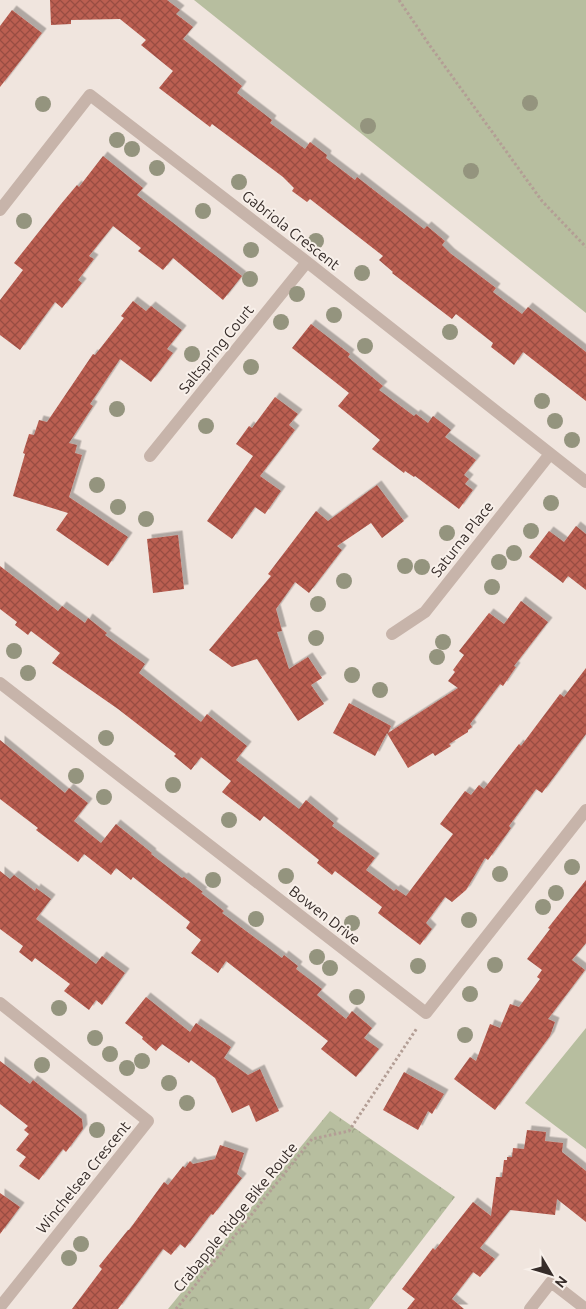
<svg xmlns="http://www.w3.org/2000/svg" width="586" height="1309" viewBox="0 0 586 1309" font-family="Ubuntu,sans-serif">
  <defs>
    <pattern id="park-crowns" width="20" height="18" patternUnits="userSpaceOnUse" patternTransform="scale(1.25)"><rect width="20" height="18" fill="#b7be9f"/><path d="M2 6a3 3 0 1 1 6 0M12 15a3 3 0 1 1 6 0" fill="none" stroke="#9ea389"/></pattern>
    <pattern id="building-cross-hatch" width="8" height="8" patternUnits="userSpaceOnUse" patternTransform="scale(1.25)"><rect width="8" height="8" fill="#bb5e51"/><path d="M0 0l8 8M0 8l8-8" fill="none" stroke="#994e43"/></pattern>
    <filter id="shadow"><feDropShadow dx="4.5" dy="-4.5" stdDeviation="0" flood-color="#0004"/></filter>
  </defs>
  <rect width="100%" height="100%" fill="#f0e5de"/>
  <path fill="#b7be9f" d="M194,0H586V313Z
    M586,1028V1149L525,1103Z"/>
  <path fill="url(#park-crowns)" d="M330,1111L455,1197L369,1309H168Z"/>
  <path fill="url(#building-cross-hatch)" filter="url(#shadow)" d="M50,0H167L180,10L176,14L193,27L183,39L242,86L237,93L272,120L270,123L305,149L310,142L327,155L326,158L355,180L357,177L424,229L427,226L445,241L442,245L450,253L496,288L493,292L522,314L528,307L586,352V401L523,352L514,365L491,347L493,343L456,314L452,319L392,273L393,272L379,260L383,256L310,199L307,202L292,191L294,188L283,177L212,124L210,127L159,88L173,71L141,45L146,40L120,19L71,20V24L51,25Z
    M12,10L42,33L0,87V26Z
    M103,156L143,188L137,195L242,276L223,300L173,258L163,270L138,251L141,248L113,226L89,256L94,259L78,280L82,283L62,308L55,302L20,350L0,335V300L23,270L14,263L61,204L77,185L79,187Z
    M133,301L146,311L151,306L182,330L167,349L173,353L151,382L120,359L90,404L93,406L69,443L77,445L75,453L82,455L69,497L128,537L108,566L56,530L68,513L13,496L25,454L23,453L29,434L34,435L39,420L47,422L93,354L95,355L124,318L121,316Z
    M311,324L350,354L348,357L383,386L379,390L414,416L416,414L428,423L433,416L451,430L445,437L476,460L464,475L469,479L465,484L473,490L459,509L415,476L414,477L405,471L404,473L372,449L380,440L338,406L349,393L292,348Z
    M275,397L298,414L289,425L295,430L260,476L281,491L265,514L255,507L232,539L207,521L253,456L236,444L249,426L252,428Z
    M377,485L404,521L382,538L371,523L337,546L342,550L309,593L295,582L276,609L282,631L277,632L289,669L308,657L322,678L311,685L324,704L298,721L257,659L232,667L209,650L271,576L268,574L316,511L328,521Z
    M576,526L586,534V590L568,576L563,583L529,557L549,531L564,542Z
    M178,535L184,589L153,593L147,539Z
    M0,566L58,611L62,606L85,623L88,618L107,633L105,635L145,664L139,673L201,722L207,714L247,746L236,760L299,809L306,800L334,823L332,826L375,858L366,870L394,891L396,889L406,896L453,834L440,824L465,791L471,795L479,785L484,789L519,744L521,746L560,694L564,697L586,668V734L542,793L536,789L509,826L511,828L488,860L485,858L466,890L452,902L445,897L426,923L432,929L420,945L378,913L382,907L335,871L332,875L317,863L319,860L264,816L260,821L222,792L231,781L201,757L191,770L174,756L176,754L118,709L52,663L60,653L31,631L28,635L15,625L17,622L0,609Z
    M521,601L548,622L514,666L516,667L503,686L500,684L470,724L472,727L468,730V732L449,744L451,746L435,756L433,753L408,768L387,733L375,756L333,733L349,703L391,726L388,733L458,688L448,681L455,672L453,670L464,655L459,651L489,613L504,624Z
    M0,740L65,793L69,788L88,803L74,821L101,843L116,824L152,853L151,854L182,878L184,877L203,892L201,893L224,911L222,913L282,958L284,955L298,966L296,969L322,989L317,995L346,1019L352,1011L372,1028L364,1038L379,1049L356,1077L321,1049L328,1041L226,961L218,973L191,953L201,940L186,928L190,922L133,877L131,880L116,868L111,875L84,854L78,862L36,830L38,828L0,799Z
    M0,871L10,879L14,875L35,891L36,888L51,899L36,919L96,964L102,956L125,973L102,1005L96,1000L89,1010L64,991L70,984L35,958L32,962L19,952L23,946L0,929Z
    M586,880V943L572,960L585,970L548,1019L555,1022L550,1036L495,1110L454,1079L470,1057L476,1061L490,1024L500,1028L510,1004L519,1007L540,979L537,977L542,970L527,959L550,929L548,928Z
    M146,997L190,1032L196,1023L231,1047L224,1058L248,1075L260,1069L279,1111L256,1122L249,1105L232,1113L215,1078L191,1060L189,1063L162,1044L156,1051L142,1039L143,1037L125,1023Z
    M0,1061L30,1084L33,1080L82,1119L83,1129L66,1152L63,1149L39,1180L19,1166L26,1157L16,1150L29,1134L24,1130L28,1126L0,1104Z
    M404,1072L444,1094L432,1114L428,1111L418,1130L383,1110Z
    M527,1130L546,1132L545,1141L563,1143L562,1152L586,1171V1222L557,1199L555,1215L510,1210L480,1248L495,1259L480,1277L473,1272L452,1299L464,1309H407L415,1299L402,1289L433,1248L435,1250L473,1202L491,1216L496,1177H502L504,1160H507V1157H512L513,1148L524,1149Z
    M220,1145L244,1153L237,1174L242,1178L213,1215L211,1214L185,1248L180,1244L171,1255L163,1249L118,1309H72L102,1269L99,1266L128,1230H129L164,1182L168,1185L183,1166L185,1168L190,1161L193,1164L215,1159Z
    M0,1193L20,1207L0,1234Z"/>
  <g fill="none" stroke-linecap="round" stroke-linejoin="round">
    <path stroke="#b39e95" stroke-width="3" stroke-dasharray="2.5 2.5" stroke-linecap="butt" d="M399,0L428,43L542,201L586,247
      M176,1309L312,1139L349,1131L417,1028"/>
    <path stroke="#c7b4aa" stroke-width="12" d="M0,210L90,95L307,262L586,482
      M150,456L307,262
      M392,634L425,612L550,454
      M0,683L426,1013L586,810
      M0,1003L148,1121L0,1307
      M530,1309L551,1282L586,1309"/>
  </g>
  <g fill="#94947e">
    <circle cx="530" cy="103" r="8"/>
    <circle cx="43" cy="104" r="8"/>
    <circle cx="368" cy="126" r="8"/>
    <circle cx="117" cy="140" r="8"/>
    <circle cx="132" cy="149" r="8"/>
    <circle cx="157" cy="168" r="8"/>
    <circle cx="471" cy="171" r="8"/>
    <circle cx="239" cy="182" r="8"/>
    <circle cx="203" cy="211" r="8"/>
    <circle cx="24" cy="221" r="8"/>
    <circle cx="316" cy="241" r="8"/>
    <circle cx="251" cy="250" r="8"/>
    <circle cx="362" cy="273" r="8"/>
    <circle cx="250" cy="279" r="8"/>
    <circle cx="297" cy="294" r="8"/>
    <circle cx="334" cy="315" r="8"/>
    <circle cx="281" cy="322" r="8"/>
    <circle cx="450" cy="332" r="8"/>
    <circle cx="365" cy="346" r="8"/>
    <circle cx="192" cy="354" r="8"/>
    <circle cx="251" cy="367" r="8"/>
    <circle cx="542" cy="401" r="8"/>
    <circle cx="117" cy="409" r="8"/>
    <circle cx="555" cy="421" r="8"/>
    <circle cx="206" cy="426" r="8"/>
    <circle cx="572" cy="440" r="8"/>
    <circle cx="97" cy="485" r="8"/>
    <circle cx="551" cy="503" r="8"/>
    <circle cx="118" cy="507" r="8"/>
    <circle cx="146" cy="519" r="8"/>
    <circle cx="531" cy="531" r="8"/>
    <circle cx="447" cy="533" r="8"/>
    <circle cx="514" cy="553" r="8"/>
    <circle cx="499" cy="562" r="8"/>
    <circle cx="405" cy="566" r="8"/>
    <circle cx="422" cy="567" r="8"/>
    <circle cx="344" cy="581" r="8"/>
    <circle cx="492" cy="587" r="8"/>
    <circle cx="318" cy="604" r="8"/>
    <circle cx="316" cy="638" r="8"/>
    <circle cx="443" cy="642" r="8"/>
    <circle cx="14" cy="651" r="8"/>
    <circle cx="437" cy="657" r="8"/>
    <circle cx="28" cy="673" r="8"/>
    <circle cx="352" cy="675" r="8"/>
    <circle cx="380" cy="690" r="8"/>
    <circle cx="106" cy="738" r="8"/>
    <circle cx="76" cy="776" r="8"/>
    <circle cx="173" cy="785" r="8"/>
    <circle cx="104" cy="797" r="8"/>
    <circle cx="229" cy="820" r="8"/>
    <circle cx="572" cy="867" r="8"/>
    <circle cx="500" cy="874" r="8"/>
    <circle cx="286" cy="876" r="8"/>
    <circle cx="213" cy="880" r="8"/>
    <circle cx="556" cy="893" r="8"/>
    <circle cx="543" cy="907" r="8"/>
    <circle cx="256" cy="919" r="8"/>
    <circle cx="469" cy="920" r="8"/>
    <circle cx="352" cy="923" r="8"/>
    <circle cx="317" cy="957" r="8"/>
    <circle cx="495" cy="965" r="8"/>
    <circle cx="418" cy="966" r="8"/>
    <circle cx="330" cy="968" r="8"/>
    <circle cx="470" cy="994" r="8"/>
    <circle cx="357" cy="997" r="8"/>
    <circle cx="59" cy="1008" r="8"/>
    <circle cx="465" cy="1035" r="8"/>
    <circle cx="95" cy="1038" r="8"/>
    <circle cx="110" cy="1054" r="8"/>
    <circle cx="142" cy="1061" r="8"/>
    <circle cx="42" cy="1065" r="8"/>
    <circle cx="127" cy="1068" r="8"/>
    <circle cx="169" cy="1083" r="8"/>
    <circle cx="187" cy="1103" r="8"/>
    <circle cx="97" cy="1130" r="8"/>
    <circle cx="81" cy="1244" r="8"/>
    <circle cx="69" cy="1258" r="8"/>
  </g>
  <g text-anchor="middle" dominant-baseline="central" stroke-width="4" stroke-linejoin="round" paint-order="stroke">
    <g font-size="15" fill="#362c29" stroke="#f8f0ea">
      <text transform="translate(291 230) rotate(38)">Gabriola Crescent</text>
      <text transform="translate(216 349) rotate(-51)">Saltspring Court</text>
      <text transform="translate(462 539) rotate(-52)">Saturna Place</text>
      <text transform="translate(325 915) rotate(38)">Bowen Drive</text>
      <text transform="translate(83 1177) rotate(-51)">Winchelsea Crescent</text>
      <text transform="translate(235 1217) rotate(-51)">Crabapple Ridge Bike Route</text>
    </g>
  </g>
  <g transform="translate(551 1274) rotate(128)" stroke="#f8f0ea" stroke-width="4" paint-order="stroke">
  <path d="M0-4L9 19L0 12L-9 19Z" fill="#362c29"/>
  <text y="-8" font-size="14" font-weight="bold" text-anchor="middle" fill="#362c29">N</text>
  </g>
</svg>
